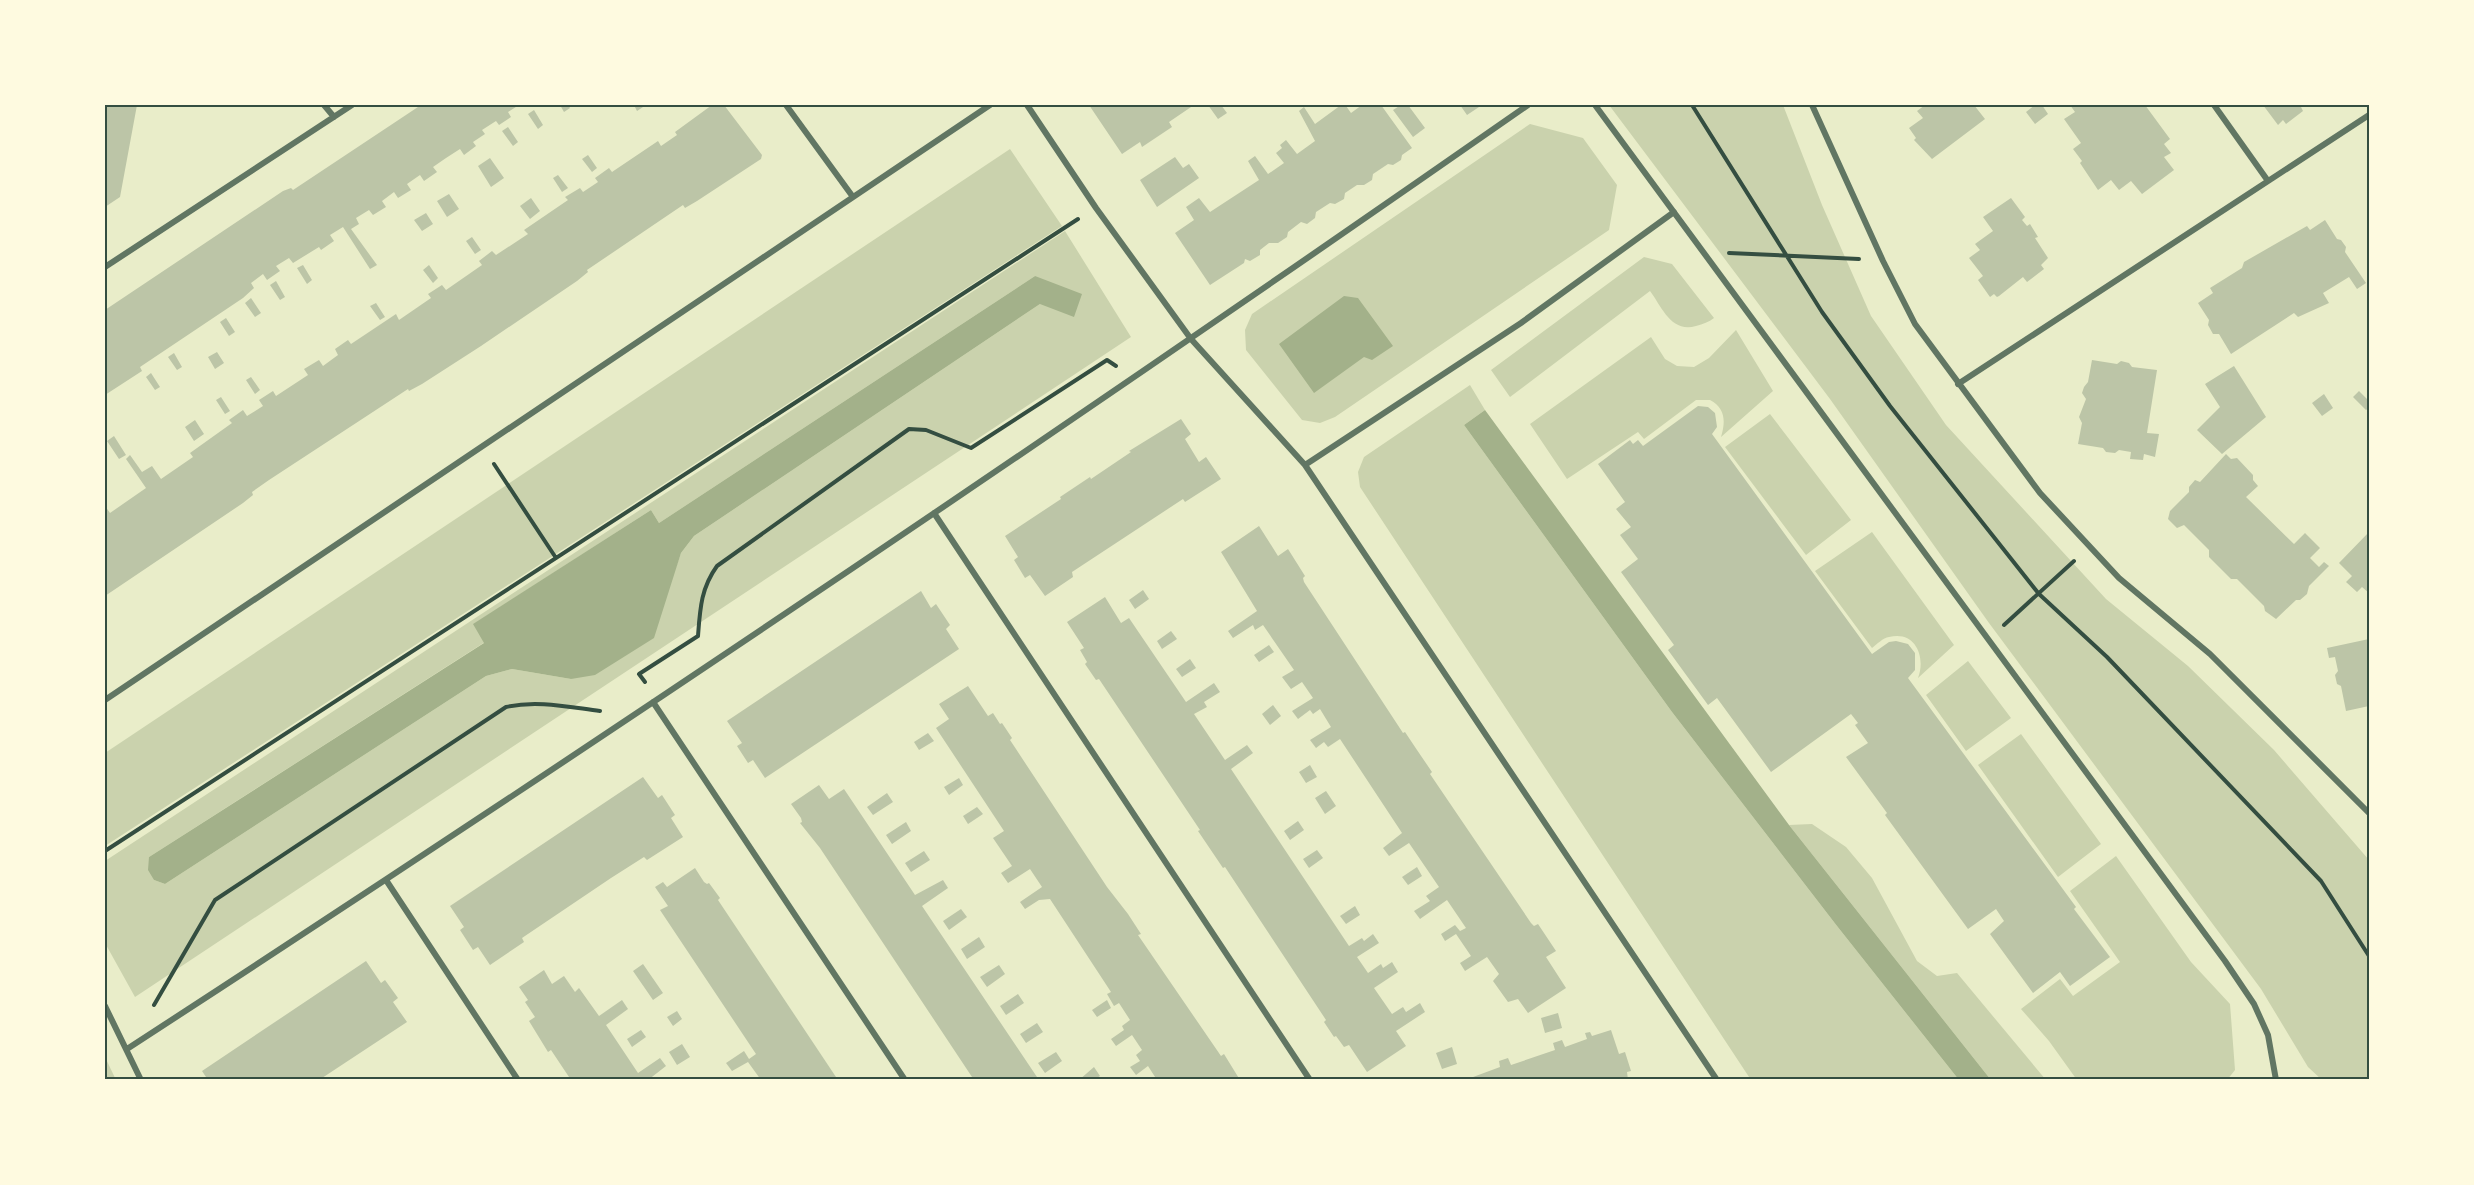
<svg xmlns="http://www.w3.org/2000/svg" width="2474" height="1185" viewBox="0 0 2474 1185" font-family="Helvetica,sans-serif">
  <rect width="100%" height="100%" fill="#e9edc9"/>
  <path fill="#cad2ad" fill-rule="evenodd" d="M1609,105H1783L1822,205L1871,316L1946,425L2106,599L2188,666L2274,750L2369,860V1080H2322L2308,1067L2261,989L1989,623L1830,399Z
    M1530,124L1583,138L1617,185L1609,230L1335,417L1320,423L1302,420L1246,350L1245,330L1252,314Z
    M1010,149L1062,226L105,846V753Z
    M1065,231L1131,337L135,997L105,943V861ZM1035,276L1040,304L694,536L681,553L671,581L571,679L512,669L486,676L165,884L154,880L149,857L485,642L474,624L651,510L659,523Z
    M1644,257L1672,264L1714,318C1709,322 1703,324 1696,326C1671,333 1662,307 1650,291L1510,397L1491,370Z
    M1736,330L1773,391L1721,437C1726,421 1725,408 1710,400H1696L1644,439L1638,432L1567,479L1530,424L1651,337L1665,359L1677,366L1694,367L1709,358Z
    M1470,385L1485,410L1464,425L1672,712L1837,926L1959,1080H1751L1360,487L1358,472L1364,457Z
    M1770,414L1851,520L1806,555L1725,447Z
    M1872,532L1954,645L1918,678C1926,658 1916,630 1889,637C1883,638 1877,644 1872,648L1815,571Z
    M1968,661L2011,718L1966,751L1926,695Z
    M2021,734L2101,844L2058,877L1978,765Z
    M1812,824L1846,847L1872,878L1917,961L1937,976L1957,973L2046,1080H1991L1789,825Z
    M2116,856L2191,962L2230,1004L2235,1070L2227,1080H2077L2049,1041L2021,1009L2060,979L2073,996L2120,962L2070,891Z
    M105,1057L116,1080H105Z"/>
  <path fill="#a3b18a" d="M1035,276L1082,294L1074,317L1040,304L694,536L681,553L654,638L595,675L571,679L512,669L486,676L165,884L154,880L148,870L149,857L484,643L473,624L651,510L659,523Z
    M1344,296L1358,298L1393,346L1372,360L1364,357L1314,393L1279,344Z
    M1485,410L1789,825L1991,1080H1959L1837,926L1672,712L1464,425Z"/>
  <path fill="#bcc5a7" d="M105,105H137L120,197L105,207Z
    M421,105H519L508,112L511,117L499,125L496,121L482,130L485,134L473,142L476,146L464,155L460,149L446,158L433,167L437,172L424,181L420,175L407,184L411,190L398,198L394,192L382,201L386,207L373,215L369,210L356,218L359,224L351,229L377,265L370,269L343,227L330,235L334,241L321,250L319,247L293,263L289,258L276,266L280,271L267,280L263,274L251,283L254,288L243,298L140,367L142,371L105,395V310L283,191L291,188L293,190Z
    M560,105H568L570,108L564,112Z
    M634,105H646L637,111Z
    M712,105H724L762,155L761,159L697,201L685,208L683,205L587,270L588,272L577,281L481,346L422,384L409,391L408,389L269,480L252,492L253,495L243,503L105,596V506L110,513L146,488L126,459L130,455L142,472L152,466L161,479L193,457L190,453L232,423L229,420L243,410L247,416L263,406L259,400L273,391L276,396L308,375L304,369L319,360L323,366L338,355L335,349L348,340L351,344L396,314L399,320L431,298L428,294L442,285L446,290L482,265L479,261L492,251L496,255L528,234L524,230L568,200L565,197L580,188L583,192L598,182L595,178L609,168L612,172L658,141L661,146L677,135L675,132Z
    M1089,105H1194L1169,122L1172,127L1142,147L1140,142L1122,154Z
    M1208,105H1221L1227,113L1218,119Z
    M1341,105H1348L1346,106L1351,113L1362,105H1381L1412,148L1402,155L1401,160L1393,165L1388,164L1373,174L1372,180L1364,185H1357L1345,193L1344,199L1335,204L1330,203L1316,212L1315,218L1307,224L1301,222L1288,232L1287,237L1278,243H1269L1260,250V255L1250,261L1245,259L1244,263L1210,285L1175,233L1194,220L1186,207L1199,198L1210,212L1259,180L1248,161L1255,156L1268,174L1284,163L1276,153L1282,148L1280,145L1286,140L1297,154L1315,141L1299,111L1304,107L1315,124Z
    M1401,105H1408L1425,128L1413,137L1393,110Z
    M1460,105H1482L1467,115Z
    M1925,105H1974L1985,119L1932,159L1914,140L1916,138L1909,128L1923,118L1917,111Z
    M2035,105H2042L2048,114L2035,124L2026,112Z
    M2070,105H2145L2170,139L2164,144L2171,153L2164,157L2174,170L2142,194L2131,181L2119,190L2111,180L2098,190L2080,163L2082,161L2073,149L2081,143L2064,119L2075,112Z
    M2263,105H2304L2301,107L2303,111L2286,124L2283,120L2278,125Z
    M534,110L543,125L538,129L528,114Z
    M508,127L518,142L513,146L502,131Z
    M588,155L597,168L592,172L582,159Z
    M1175,157L1183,168L1189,164L1199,178L1157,207L1140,180Z
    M490,158L504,178L491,187L478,166Z
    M558,175L568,188L562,192L553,178Z
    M449,194L459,209L447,217L437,201Z
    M531,198L540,211L530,219L520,206Z
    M2011,198L2025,217L2022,220L2027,226L2030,224L2038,237L2035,238L2048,258L2041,265L2044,269L2027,282L2023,277L1999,296L1997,297L1994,294L1990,297L1978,280L1983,276L1969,258L1980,250L1975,244L1993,231L1983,217Z
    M426,213L433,224L422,231L414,220Z
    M2325,220L2337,239L2341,240L2346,247L2345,252L2366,283L2357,289L2349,277L2323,293L2329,303L2298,317L2294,313L2231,354L2219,334H2213L2208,325L2209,320L2198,303L2213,293L2210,288L2242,268L2244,262L2307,226L2310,230Z
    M472,237L481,250L475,254L466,241Z
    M303,265L312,280L307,284L297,268Z
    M429,265L438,278L433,283L423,270Z
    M276,281L285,297L280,300L270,285Z
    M251,298L261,313L255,317L245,303Z
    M376,303L385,317L380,320L370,306Z
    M226,318L235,332L229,336L220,322Z
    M217,352L224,363L215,369L208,357Z
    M174,353L182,367L177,370L168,357Z
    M2092,360L2117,364L2121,361L2129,363L2132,367L2157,370L2147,433L2159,434L2155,457L2144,454L2143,460L2130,459L2131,452L2119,450L2115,453L2106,452L2103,448L2078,444L2082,423L2079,417L2086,399L2082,393L2084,387L2088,382Z
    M2234,366L2266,417L2222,454L2197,430L2220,407L2205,384Z
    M151,373L160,387L155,390L146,377Z
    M251,377L260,390L255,394L246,380Z
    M2359,391L2369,401V408L2366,410L2353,397Z
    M2324,394L2333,408L2322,416L2312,403Z
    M221,397L230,411L225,414L216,400Z
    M1698,406L1708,407L1715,413L1717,427L1712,434L1872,654L1889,642L1896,641L1908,644L1915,653V670L1908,678L2076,907L2074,909L2110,957L2070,986L2060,972L2033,993L1990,934L2004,921L1996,909L1968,929L1885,815L1887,813L1846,757L1868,743L1855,725L1858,723L1851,714L1771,772L1717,698L1708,705L1668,650L1674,645L1621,572L1638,559L1620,535L1631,527L1616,509L1625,502L1598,464L1630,440L1633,444L1638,440L1643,446Z
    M1181,419L1191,434L1185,439L1199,462L1206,457L1221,479L1185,502L1183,499L1072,572L1073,577L1045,596L1030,575L1025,578L1014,560L1018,557L1005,536L1061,499L1060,497L1090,477L1091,479L1131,452L1129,451Z
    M195,420L204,434L194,441L185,427Z
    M114,436L126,455L119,459L107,441Z
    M2226,454L2231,459L2237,458L2253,475V480L2258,486L2246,497L2294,544L2305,533L2320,548L2310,558L2319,567L2324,562L2329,566L2309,586L2307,594L2300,600H2296L2276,619L2265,611L2264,606L2237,579H2231L2209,557V550L2184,525L2177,528L2168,519L2170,511L2189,492V487L2195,480L2200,482Z
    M1259,526L1278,556L1288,549L1305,576L1303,578L1304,582L1403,733L1405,732L1417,750L1432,772L1430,774L1531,923L1534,926L1538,924L1556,951L1546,957L1566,988L1528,1013L1518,999L1508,1002L1493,981L1499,974L1487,957L1465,971L1460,963L1471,956L1456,934L1445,941L1441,934L1455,925L1460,931L1466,928L1447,900L1420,919L1414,911L1430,901L1426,896L1439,887L1409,843L1389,856L1383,848L1402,833L1340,739L1328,747L1324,742L1316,748L1310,740L1331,727L1320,709L1313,714L1310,710L1298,719L1292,711L1313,698L1302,682L1291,689L1282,677L1294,670L1263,625L1255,630L1253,625L1233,638L1228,631L1257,611L1221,552Z
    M2369,532V593L2362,587L2357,592L2346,582L2352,576L2339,563Z
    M1143,590L1149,599L1135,609L1129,600Z
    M921,591L931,608L936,604L950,625L946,629L959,649L765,778L753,760L748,763L737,746L742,743L727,721Z
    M1105,597L1121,623L1129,618L1186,702L1214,683L1220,692L1204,702L1207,707L1194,714L1225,760L1247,745L1253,753L1231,769L1349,946L1362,938L1364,941L1373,934L1379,943L1357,957L1368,973L1381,964L1383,968L1392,962L1398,972L1374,988L1392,1014L1403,1007L1406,1012L1420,1003L1425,1012L1396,1031L1406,1046L1367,1072L1349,1045L1344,1047L1336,1036L1334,1037L1324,1022L1326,1020L1225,867L1223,868L1198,831L1200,830L1099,679L1096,680L1085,664L1087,662L1080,650L1084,648L1067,622Z
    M1171,631L1177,639L1162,649L1157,641Z
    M2369,639V706L2346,711L2341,686L2337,684L2335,675L2338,671L2335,657L2329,658L2327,648Z
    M1269,645L1274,652L1259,662L1254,655Z
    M1190,659L1196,668L1182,677L1176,669Z
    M968,686L988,716L993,713L1000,724L1002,723L1012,738L1010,740L1107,887L1128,914L1141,934L1138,935L1221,1056L1224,1054L1240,1080H1157L1148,1066L1136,1075L1130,1067L1140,1061L1136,1055L1142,1050L1132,1035L1116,1046L1111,1039L1124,1030L1122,1026L1130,1020L1119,1003L1114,1006L1107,994L1111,992L1050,899L1039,900L1025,909L1020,902L1042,887L1030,869L1008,883L1001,873L1012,866L993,838L1004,831L936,728L949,719L939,704Z
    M1273,705L1281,716L1270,725L1262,714Z
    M928,733L934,741L919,750L914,742Z
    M1310,765L1317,777L1306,783L1299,772Z
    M643,777L658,798L662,795L675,815L671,818L683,837L647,860L644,857L611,878L522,938L524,942L490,965L478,947L473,950L460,930L464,927L450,906Z
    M959,778L963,785L949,795L944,787Z
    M819,785L829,799L844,789L915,895L943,880L948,888L922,906L1039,1080H974L820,848L800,823L802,822L801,818L791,804Z
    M1326,791L1336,806L1325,814L1315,798Z
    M887,793L893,802L873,815L867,807Z
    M977,807L983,814L968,824L963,816Z
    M1298,821L1304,830L1290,840L1284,831Z
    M906,822L911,831L892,844L886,835Z
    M1317,850L1323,858L1309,868L1303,859Z
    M924,851L930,860L911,872L905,863Z
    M1417,867L1422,876L1408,885L1402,877Z
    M695,868L704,882L707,884L709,883L720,898L718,900L838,1080H761L748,1062L732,1071L726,1063L744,1051L749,1059L756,1054L660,910L668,906L655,887L663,882L667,887Z
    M1355,906L1360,915L1346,924L1340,916Z
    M961,909L967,917L949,930L943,921Z
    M979,937L985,947L967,959L961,949Z
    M366,961L381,983L385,980L398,998L393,1002L407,1022L319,1080H208L202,1071Z
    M643,964L663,993L653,1000L633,971Z
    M999,965L1005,974L987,987L980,977Z
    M544,970L552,984L564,976L575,992L579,988L599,1016L622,1000L628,1009L606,1025L638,1073L660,1058L666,1066L648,1080H571L551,1050L548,1052L529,1021L535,1017L525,1002L528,1000L519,987Z
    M1018,994L1024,1003L1006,1015L1000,1006Z
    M1107,1000L1111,1008L1097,1017L1092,1010Z
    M677,1011L682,1019L673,1026L667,1017Z
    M1558,1013L1562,1028L1545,1033L1541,1018Z
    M1037,1023L1043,1032L1026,1043L1020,1034Z
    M641,1030L646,1037L632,1047L627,1039Z
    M1611,1030L1619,1054L1625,1052L1631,1071L1627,1072L1628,1080H1465L1500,1067L1499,1061L1508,1058L1511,1065L1555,1050L1553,1043L1562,1040L1565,1047L1587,1039L1585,1033L1590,1032L1592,1036Z
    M682,1044L690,1057L677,1065L669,1052Z
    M1452,1047L1457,1064L1442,1069L1436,1053Z
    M1056,1052L1062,1061L1045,1073L1038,1063Z
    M1094,1067L1100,1076L1094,1080H1079Z"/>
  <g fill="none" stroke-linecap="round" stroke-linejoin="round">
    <path stroke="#344e41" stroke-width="4" d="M1692,105L1822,312L1890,406L2039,594L2107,657L2321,881L2369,956
      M1729,253L1859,259
      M494,464L556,558
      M2004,625L2074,561
      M645,682L639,674L698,636C700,609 701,588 717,566L909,429L926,430L971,448L1107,360L1116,366
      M105,851L1078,219
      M154,1005L215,900L506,707C537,700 568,707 600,711"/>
    <path stroke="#617663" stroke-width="6" d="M324,105L334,117
      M786,105L853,197
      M1027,105L1096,208L1191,339L1305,465L1717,1080
      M1595,105L2225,961L2254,1004L2268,1035L2276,1080
      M1812,105L1883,261L1915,324L2040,493L2119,578L2210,654L2369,813
      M2214,105L2268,181
      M105,267L352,105
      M1958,384L2369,115
      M1305,465L1521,323L1674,212
      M934,513L1310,1080
      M105,700L990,105
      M653,702L905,1080
      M386,880L518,1080
      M105,1006L141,1080
      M127,1049C599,742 1066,427 1528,105"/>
  </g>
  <rect width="2474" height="1185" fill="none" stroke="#fefae0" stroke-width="213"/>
  <rect x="106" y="106" width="2262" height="972" fill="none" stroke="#344e41" stroke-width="2"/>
</svg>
